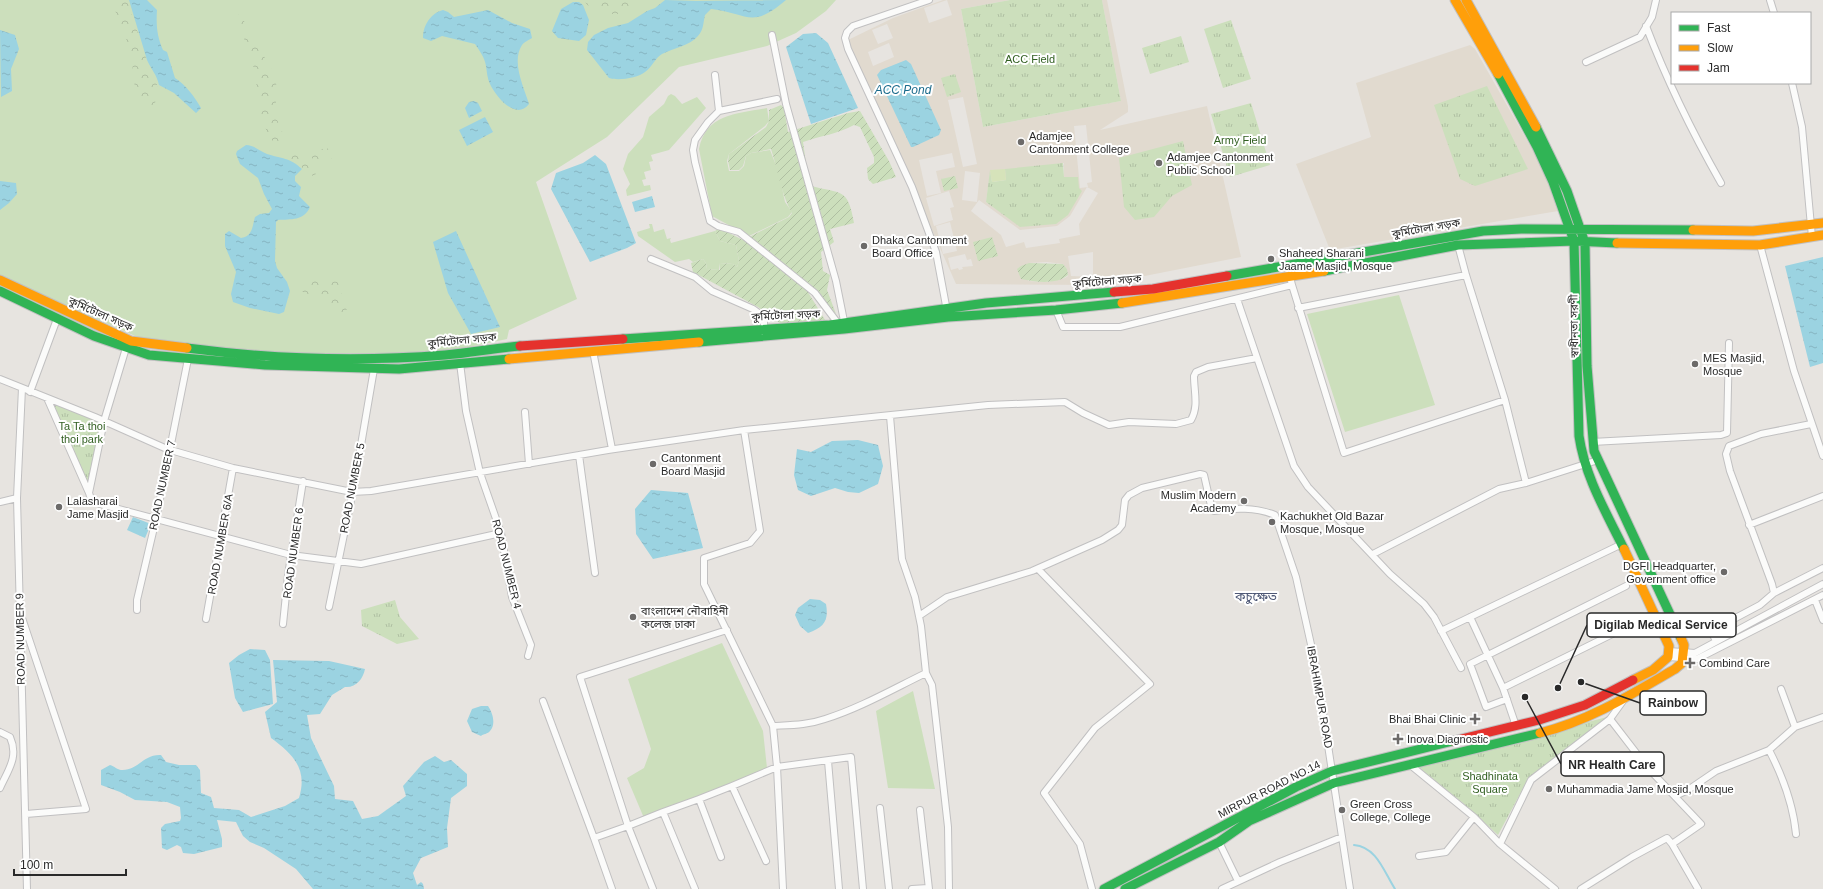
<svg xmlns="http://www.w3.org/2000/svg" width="1823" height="889" viewBox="0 0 1823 889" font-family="Helvetica,'Noto Sans Bengali',sans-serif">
  <defs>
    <pattern id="forest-crowns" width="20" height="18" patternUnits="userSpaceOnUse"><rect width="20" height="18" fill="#ccdfbc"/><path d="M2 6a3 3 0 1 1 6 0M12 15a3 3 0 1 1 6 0" fill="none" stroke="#afbfa2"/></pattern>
    <pattern id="park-tufts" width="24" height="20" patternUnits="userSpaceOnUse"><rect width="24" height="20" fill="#ccdfbc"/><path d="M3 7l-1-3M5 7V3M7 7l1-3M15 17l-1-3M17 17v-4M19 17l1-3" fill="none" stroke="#afbfa2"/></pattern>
    <pattern id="garden-furrows" width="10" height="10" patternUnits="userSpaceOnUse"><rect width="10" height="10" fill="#ccdfbc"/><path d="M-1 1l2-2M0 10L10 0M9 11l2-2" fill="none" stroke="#afbfa2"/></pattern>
    <pattern id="water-ripples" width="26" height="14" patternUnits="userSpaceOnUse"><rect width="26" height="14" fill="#9bd3e1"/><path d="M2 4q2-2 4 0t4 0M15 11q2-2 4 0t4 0" fill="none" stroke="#86b5c1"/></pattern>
  </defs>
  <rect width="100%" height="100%" fill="#e7e4e0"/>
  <path fill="#e1dacf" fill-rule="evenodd" d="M943,0H947L924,8L929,23L952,15L947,0H1010L961,9L983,127L1121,101L1102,0H1107L1128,106V112L1100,130L1207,106L1241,257L1099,285L956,284L848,40L893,18ZM887,24L893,38L878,44L872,30ZM889,43L894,57L873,66L868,52ZM963,97L977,164L963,167L948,100ZM1086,125L1092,182L1087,183L1088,187L1080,188L1074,126ZM952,153L955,167L936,171L941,193L927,196L919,160ZM1064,163V177L1022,227L986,202L990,173L992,182ZM965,171L980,173L977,202L962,200ZM1087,187L1098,193L1079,224L1080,235L1059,239L1060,243L1026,248L1024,242L1006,247L1001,235L971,211L979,200L1020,230L1057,226L1070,216ZM949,191L954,207L950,208L953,220L934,226L926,198ZM950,222L957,251L943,254L936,226ZM1093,252V277L1071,276L1068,256ZM965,254L967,260L971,259L973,266L962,267L963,269L959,270L958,268L951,270L948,258ZM1047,262L1063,264L1067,269L1068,276L1065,278L1048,282L1028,281L1029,263Z
    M1470,45L1475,49L1542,167L1558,211L1330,250L1296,164L1371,137L1356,83Z"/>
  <path fill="#ccdfbc" d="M0,0H836L826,11L796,33L767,46L679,67L607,137L536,182L577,299L509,330L507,339L440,353H278L142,339L0,276Z
    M671,94L675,96L682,104L697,97L706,108L669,150L651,155L653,161L649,162L651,170L644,172L646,179L642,180L644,186L650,185L651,190L627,196L626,190L630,184L623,169L628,154L643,137L649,117L664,104L668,96Z
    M767,108L769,121L765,126L729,154L727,161L729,171H739L744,166L746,156L751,153L770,150L779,173L785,202L792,212L788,217L749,236L712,216L699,149C706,113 738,114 767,108Z
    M649,224H652L654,232L664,229L667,239L671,238L670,240L671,243L715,231L720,241L736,245L739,261L737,267L733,264L720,263L719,270L707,269L706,263L703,259L693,262L689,259L675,262L638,236L637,232L650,228Z
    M1399,295L1435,405L1345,432L1307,314Z
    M722,643L763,731L767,768L644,818L627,778L644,768L651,749L628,679Z
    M913,691L935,789L888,788L876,711Z"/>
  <path fill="url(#forest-crowns)" d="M111,0H127L150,70C159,81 159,92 154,106L146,107C130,92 135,70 130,50C125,34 117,16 111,0Z
    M584,0H639C634,3 630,11 624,13C611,16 590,13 584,0Z
    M240,14L273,72L277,82L275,88L277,119L281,131L289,136L287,142L274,143L267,132L261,116L254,68L247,52V47L236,16Z
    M327,148L332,154L331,162C321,167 313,158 304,153Z
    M295,154L315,165L319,172L313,176L286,155Z
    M319,278L338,282L347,311L344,317L327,305L319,292C310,297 305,294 297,288L302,282Z"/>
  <path fill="url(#park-tufts)" d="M1010,0H1102L1121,101L983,127L961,9Z
    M1231,20L1251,79L1223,88L1204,29Z
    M1181,36L1189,62L1150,74L1142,48Z
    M955,74L961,92L947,97L941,78Z
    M1487,86L1528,169L1475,186L1460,179L1434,105Z
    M1251,103L1270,165L1230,177L1211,114Z
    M1183,141L1192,185L1172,196L1154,217L1135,220L1124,207L1119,158Z
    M1063,163L1064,177H1078L1079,188L1082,191L1068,215L1056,224L1020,227L986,202L990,170L992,182L1006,180L1005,169Z
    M50,402L101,422L88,488Z
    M395,600L400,617L419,639L397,644L362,626L361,610Z
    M1607,717L1527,781L1498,835L1463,803L1414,765L1469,753Z"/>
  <path fill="url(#garden-furrows)" d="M781,105L784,108L788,132L848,113L860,111L889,161L896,177L873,184L868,179L867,168L874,163V157L860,127L854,125C838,134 820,136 803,142L807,170L811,186C841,194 848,187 854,223L830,229L834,242L821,252L823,271L830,275L827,290L836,314L810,284L807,285L806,289L827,323H780L758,307L693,272L691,263L703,259L706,263L707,269L720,270V263L733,264L737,267L739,261L736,245L720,241L715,231L719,228L743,240L789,217L792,213C781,194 778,170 771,149L751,153L746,156L743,166L739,170H730L728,161L729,154L766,127L769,121V110Z
    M955,176L958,188L944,191L941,179Z
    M992,237L998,256L978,261L973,242Z
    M1029,263L1063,264L1067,269L1068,275C1057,285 1035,282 1021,279L1017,269L1021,266Z"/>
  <path fill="#d6e3ba" d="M1005,169L1006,180L992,182L990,170Z"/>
  <path fill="url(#water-ripples)" d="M129,0H147L157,10C156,25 157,37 163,50L167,52L175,78C186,85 194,96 201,108L196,113L174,93L159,85C157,75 151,69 147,60Z
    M665,0L696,1L786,0C751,30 748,13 711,9L705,15C703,23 704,29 698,36C689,46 674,48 662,54C655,58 652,67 645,72C638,78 618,81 609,78L587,50L588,42L594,35L608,28L628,23L647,11L655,8Z
    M573,2H579L583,5L589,20L586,35L579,41L558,38L552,31L561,9Z
    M443,10L448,12L454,17L488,10L512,23L530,29L532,38C529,40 524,42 522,45C511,62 524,87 529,104C516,121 496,97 490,84C487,78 487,72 486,66C485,58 479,50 475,44L442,36L431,41L423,38C423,25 431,13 443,10Z
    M0,30L15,35L19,49L11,69L12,91L1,97Z
    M816,33L828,43L858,108L811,124L786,47L803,34Z
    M906,60L911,64L941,130L939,135L913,147H911L877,75L881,70Z
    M474,101L478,103L482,111L469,118L465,108L469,102Z
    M485,117L493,132L467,146L459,130Z
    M246,145C254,145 259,151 267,154C282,159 289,157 302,169L295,176V181L301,187L299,196L310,207C304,221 291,219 278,220L276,222L275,261L277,268L287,282L290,291L284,312L279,314L250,308L233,302L231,294L236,272L225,246V234L229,231L241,238C253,236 252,227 255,217L260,214L269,213L272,209L264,194L258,178L240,164L236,154L237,151Z
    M595,155L606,164L636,243L627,248L590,262L551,189L556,173L583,163Z
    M0,181L16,183L17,194L9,203L0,210Z
    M652,196L655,207L635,212L632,202Z
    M456,231L500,327L471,334L448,293L433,242Z
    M1823,257V363L1810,367L1785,266Z
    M858,440L878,445L883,466L878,484L859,493L848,492L835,488L811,496L798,490L794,475L797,449L811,452L832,441Z
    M651,490L688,493L703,548L653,559L636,534L635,509Z
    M133,517L151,524L145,538L127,530Z
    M810,599L820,600L826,604C829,621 824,627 808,633L800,626L795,615L798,608Z
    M250,649L265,650L270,660L273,704L243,712L235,698L229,663L239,655Z
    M273,660L329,661L365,669C363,679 356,688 345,687L332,695L320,714L307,715L311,738L334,786L335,799L353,801L362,819L378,816L406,796L403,786L424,762L435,756L444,762L451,760L467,774V786L451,798L447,828L448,847L421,858L413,873L417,885L421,882L423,884L424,889H313L296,869L264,848L250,842L243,836L236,822L217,820L222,839V847L194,854L183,853L181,847L177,845L167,850L162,848L161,828L165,824L180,821L181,818L180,807L167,802L135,800L120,792L101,785V770L110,765C114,766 118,770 121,770C138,771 143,754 161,755L166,762L179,765H196L200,770L201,793L211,797L214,808L239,810L251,817L285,806L299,798C308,769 293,754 271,738L265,712L277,702Z
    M481,706H488C493,713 496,725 490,731C488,734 483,734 481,736L472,732L467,721L472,709Z"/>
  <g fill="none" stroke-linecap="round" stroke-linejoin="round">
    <path stroke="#9bd3e1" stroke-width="2" d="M1354,845C1377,847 1384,872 1395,889"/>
    <defs>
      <path id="street" d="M929,0L853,26L847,32L845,38L848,49L912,187L936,252L947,311
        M1770,0L1774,13
        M1646,26C1667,81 1692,132 1721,183
        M772,35L786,104L836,281L845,326
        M1586,62L1640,37L1652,17L1656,0
        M715,75L719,111
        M1792,83L1802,127L1812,237
        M777,99L719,111L708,122L695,140L693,150L695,162L710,221L718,226L739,232L815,293L840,326
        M1458,245L1466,275L1505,400L1526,483L1598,460
        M1760,245L1794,371L1823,456
        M651,259L695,277L712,291L753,309L764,317V333
        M1292,285L1344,453L1505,400
        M1237,299L1294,466L1308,487L1390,574L1424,604L1434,617L1461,668
        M1298,308L1466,275
        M1056,310L1063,327H1120L1292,285L1291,281
        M593,351L612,449
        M460,363L466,411L480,473L501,533L512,597L531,645L528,656
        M0,379L95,417L167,449L233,468L352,492L371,491L608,450L744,430L988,405L1065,402L1083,413L1109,425L1129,422L1176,424L1191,420C1199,406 1194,392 1194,376L1196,372L1208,367L1257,358
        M22,388L17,498L27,889
        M30,392L57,319
        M47,398L89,493L104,421L126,348
        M525,412L529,464
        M890,416L902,559L915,597L921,626L926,673L932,685L948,827L949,889
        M744,430L760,531L750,543L704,558V584L773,726L777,767L783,889
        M1592,442L1721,435L1727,433L1729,343
        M579,455L595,573
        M89,493L91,499L100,504L291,555L361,564L501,533
        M0,502L17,498
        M1749,525L1823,496
        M1373,554L1499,489L1526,483
        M1038,569L1150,684L1095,728L1044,793L1080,844L1092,889
        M1774,593L1823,568
        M1815,600L1823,620
        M329,607L354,486L374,369
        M137,610V600L156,519L188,359
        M21,615L86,809L26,814
        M919,616L947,597L1032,571L1102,540L1118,530L1122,525L1125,500L1129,495L1142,488L1200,474L1204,475L1212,510L1214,511C1235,508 1255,507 1275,515L1296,577L1316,667L1350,889
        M1470,617L1503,688L1516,726
        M206,619L233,468
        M283,624L288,575L303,481
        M1441,631L1622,544
        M1716,641L1711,631L1760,605L1774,593L1772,584L1730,471L1726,454L1729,446L1761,434L1811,424
        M1669,651L1695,653L1823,584
        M1668,657L1697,659L1823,595
        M1503,688L1655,613
        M1781,689L1795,727
        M1507,699L1486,707L1470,664L1626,586
        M543,701L594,838
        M773,726C791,725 808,725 825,719C860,708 893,689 926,673
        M0,732L10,737C19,757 8,770 0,788
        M1769,750C1783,777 1793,803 1796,834
        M828,761L839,889
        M1409,764L1474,817L1500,844L1555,889
        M1675,796L1688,790L1716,771L1769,750L1795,727L1823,717
        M880,808L889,889
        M920,810L929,889
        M628,826L580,677L727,630
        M1219,842L1238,881
        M1500,844L1531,780L1610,719L1623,701
        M1672,844L1698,889
        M1419,856L1446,852L1474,817
        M612,889L594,838L628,826L629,829
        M653,889L628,826L663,812L664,815
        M695,889L663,812L699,799L721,857L699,799L732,786L766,861L732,786L777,767L851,757L863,889
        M912,889L928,888
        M1222,889L1280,862L1342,837
        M1581,889L1632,857L1667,838L1672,844L1701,824L1647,767L1610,719"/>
      <path id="fast" d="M1498,74L1537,147L1553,182L1574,241L1579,436C1585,477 1606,512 1624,549
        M1536,127L1567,191L1585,243L1587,366L1594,451L1681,638
        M1324,271L1458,245L1574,241L1617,243
        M1227,276L1483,231L1521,229L1693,230
        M0,291L94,336L149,355L265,365L399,369L509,359
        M623,339L830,325L986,303L1114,292
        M699,342L844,329L948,317L1056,310L1122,303
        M187,348C271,359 359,362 445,355C470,353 495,348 520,346
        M1104,889L1296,787L1332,771L1453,741
        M1125,889L1219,842L1249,821L1334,783L1540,733"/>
      <path id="slow" d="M1455,0L1498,74
        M1466,0L1536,127
        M1693,230L1753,231L1823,223
        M1617,243L1760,245L1823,235
        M0,280L131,341L187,348
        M1122,303L1324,271
        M509,359L699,342
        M1624,549L1669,646L1668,657L1653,670L1633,680
        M1540,733C1589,721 1632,694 1675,669L1682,663L1684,645L1681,638"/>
      <path id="jam" d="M1114,292L1153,289L1227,276
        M520,346L623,339
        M1453,741L1539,720L1585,705L1633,680"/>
    </defs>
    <use href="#street" stroke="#c1c0c1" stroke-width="8"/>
    <use href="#fast" stroke="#c1c0c1" stroke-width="11"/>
    <use href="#slow" stroke="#c1c0c1" stroke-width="11"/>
    <use href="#jam" stroke="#c1c0c1" stroke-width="11"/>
    <use href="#street" stroke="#fbfbfa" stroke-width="6"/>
    <use href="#fast" stroke="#30b455" stroke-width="9"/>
    <use href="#slow" stroke="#ff9f0a" stroke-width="9"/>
    <use href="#jam" stroke="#e5322d" stroke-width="9"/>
  </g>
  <g fill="#6c6a69" stroke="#fff" stroke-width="1.5">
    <circle cx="1021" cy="142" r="4"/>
    <circle cx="1159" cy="163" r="4"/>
    <circle cx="864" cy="246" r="4"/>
    <circle cx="1271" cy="259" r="4"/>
    <circle cx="1695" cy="364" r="4"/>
    <circle cx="653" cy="464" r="4"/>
    <circle cx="1244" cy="501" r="4"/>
    <circle cx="59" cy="507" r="4"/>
    <circle cx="1272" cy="522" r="4"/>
    <circle cx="1724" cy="572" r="4"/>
    <circle cx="633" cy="617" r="4"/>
    <path d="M1688 657h4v4h4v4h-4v4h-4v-4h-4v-4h4z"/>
    <path d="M1473 713h4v4h4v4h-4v4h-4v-4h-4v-4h4z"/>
    <path d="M1396 733h4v4h4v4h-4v4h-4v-4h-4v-4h4z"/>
    <circle cx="1549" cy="789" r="4"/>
    <circle cx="1342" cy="810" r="4"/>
  </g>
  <g text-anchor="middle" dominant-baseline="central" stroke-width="4" stroke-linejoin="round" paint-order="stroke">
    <g font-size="11" fill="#315f21" stroke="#fff">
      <text x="1030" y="59">ACC Field</text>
      <text x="1240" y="140">Army Field</text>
      <text x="82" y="426">Ta Ta thoi<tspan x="82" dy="13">thoi park</tspan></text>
      <text x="1490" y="776">Shadhinata<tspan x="1490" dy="13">Square</tspan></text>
    </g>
    <g font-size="11" fill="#292929" stroke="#fff" text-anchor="start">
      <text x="1029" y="136">Adamjee<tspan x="1029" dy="13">Cantonment College</tspan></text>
      <text x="1167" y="157">Adamjee Cantonment<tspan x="1167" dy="13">Public School</tspan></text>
      <text x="872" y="240">Dhaka Cantonment<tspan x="872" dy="13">Board Office</tspan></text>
      <text x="1279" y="253">Shaheed Sharani<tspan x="1279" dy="13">Jaame Masjid, Mosque</tspan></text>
      <text x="1703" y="358">MES Masjid,<tspan x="1703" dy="13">Mosque</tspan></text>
      <text x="661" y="458">Cantonment<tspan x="661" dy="13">Board Masjid</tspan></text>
      <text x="1236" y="495" text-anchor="end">Muslim Modern<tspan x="1236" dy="13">Academy</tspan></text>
      <text x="67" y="501">Lalasharai<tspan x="67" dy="13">Jame Masjid</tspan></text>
      <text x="1280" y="516">Kachukhet Old Bazar<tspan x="1280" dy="13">Mosque, Mosque</tspan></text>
      <text x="1716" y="566" text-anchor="end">DGFI Headquarter,<tspan x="1716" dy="13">Government office</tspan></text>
      <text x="641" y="611">বাংলাদেশ নৌবাহিনী<tspan x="641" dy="13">কলেজ ঢাকা</tspan></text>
      <text x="1699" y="663">Combind Care</text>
      <text x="1466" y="719" text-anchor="end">Bhai Bhai Clinic</text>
      <text x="1407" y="739">Inova Diagnostic</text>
      <text x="1557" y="789">Muhammadia Jame Mosjid, Mosque</text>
      <text x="1350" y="804">Green Cross<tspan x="1350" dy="13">College, College</tspan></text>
    </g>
    <g font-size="11" fill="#292929" stroke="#fff">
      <text transform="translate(1426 228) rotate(-10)">কুর্মিটোলা সড়ক</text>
      <text transform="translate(1107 281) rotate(-5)">কুর্মিটোলা সড়ক</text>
      <text transform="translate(101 314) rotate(24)">কুর্মিটোলা সড়ক</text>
      <text transform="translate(786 315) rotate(-3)">কুর্মিটোলা সড়ক</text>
      <text transform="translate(1574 326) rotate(-91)">স্বাধীনতা সরণী</text>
      <text transform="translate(462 340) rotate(-6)">কুর্মিটোলা সড়ক</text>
      <text transform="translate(162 485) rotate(-78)">ROAD NUMBER 7</text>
      <text transform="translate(352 488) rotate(-79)">ROAD NUMBER 5</text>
      <text transform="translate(220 544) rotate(-80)">ROAD NUMBER 6/A</text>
      <text transform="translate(293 553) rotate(-82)">ROAD NUMBER 6</text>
      <text transform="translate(507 564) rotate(76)">ROAD NUMBER 4</text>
      <text transform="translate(20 639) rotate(-91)">ROAD NUMBER 9</text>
      <text transform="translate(1320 697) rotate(80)">IBRAHIMPUR ROAD</text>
      <text transform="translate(1269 789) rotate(-27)">MIRPUR ROAD NO.14</text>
    </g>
    <g font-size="12" font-style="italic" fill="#1b6b8c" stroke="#fff">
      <text x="903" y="90">ACC Pond</text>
    </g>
    <g font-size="13" fill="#4e5876" stroke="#fff">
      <text x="1256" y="596">কচুক্ষেত</text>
    </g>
  </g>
  <path fill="none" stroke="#292929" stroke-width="1.5" d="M1558 688L1587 625M1581 682L1640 703M1525 697L1561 764"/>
  <g fill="#292929" stroke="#fff" stroke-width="1.5">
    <circle cx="1558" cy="688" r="4"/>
    <circle cx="1581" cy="682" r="4"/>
    <circle cx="1525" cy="697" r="4"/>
  </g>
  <g fill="#fff" stroke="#292929" stroke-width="1.5">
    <rect x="1587" y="613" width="149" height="24" rx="4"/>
    <rect x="1640" y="691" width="66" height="24" rx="4"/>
    <rect x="1561" y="752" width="103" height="24" rx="4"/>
  </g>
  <g font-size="12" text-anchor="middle" font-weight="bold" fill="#292929">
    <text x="1661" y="629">Digilab Medical Service</text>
    <text x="1673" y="707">Rainbow</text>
    <text x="1612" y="769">NR Health Care</text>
  </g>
  <rect x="1671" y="12" width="140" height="72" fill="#ffffff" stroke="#a9a9a9"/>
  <rect x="1679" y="25" width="20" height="6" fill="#30b455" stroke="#a9a9a9"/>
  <text x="1707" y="32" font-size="12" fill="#292929">Fast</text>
  <rect x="1679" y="45" width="20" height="6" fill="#ff9f0a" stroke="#a9a9a9"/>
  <text x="1707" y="52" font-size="12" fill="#292929">Slow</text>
  <rect x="1679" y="65" width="20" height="6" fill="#e5322d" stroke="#a9a9a9"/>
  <text x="1707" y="72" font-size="12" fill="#292929">Jam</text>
  <path d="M14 869v6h112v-6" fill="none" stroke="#292929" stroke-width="2"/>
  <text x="20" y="869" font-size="12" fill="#292929" stroke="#ffffff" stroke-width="3" paint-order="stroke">100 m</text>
</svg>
